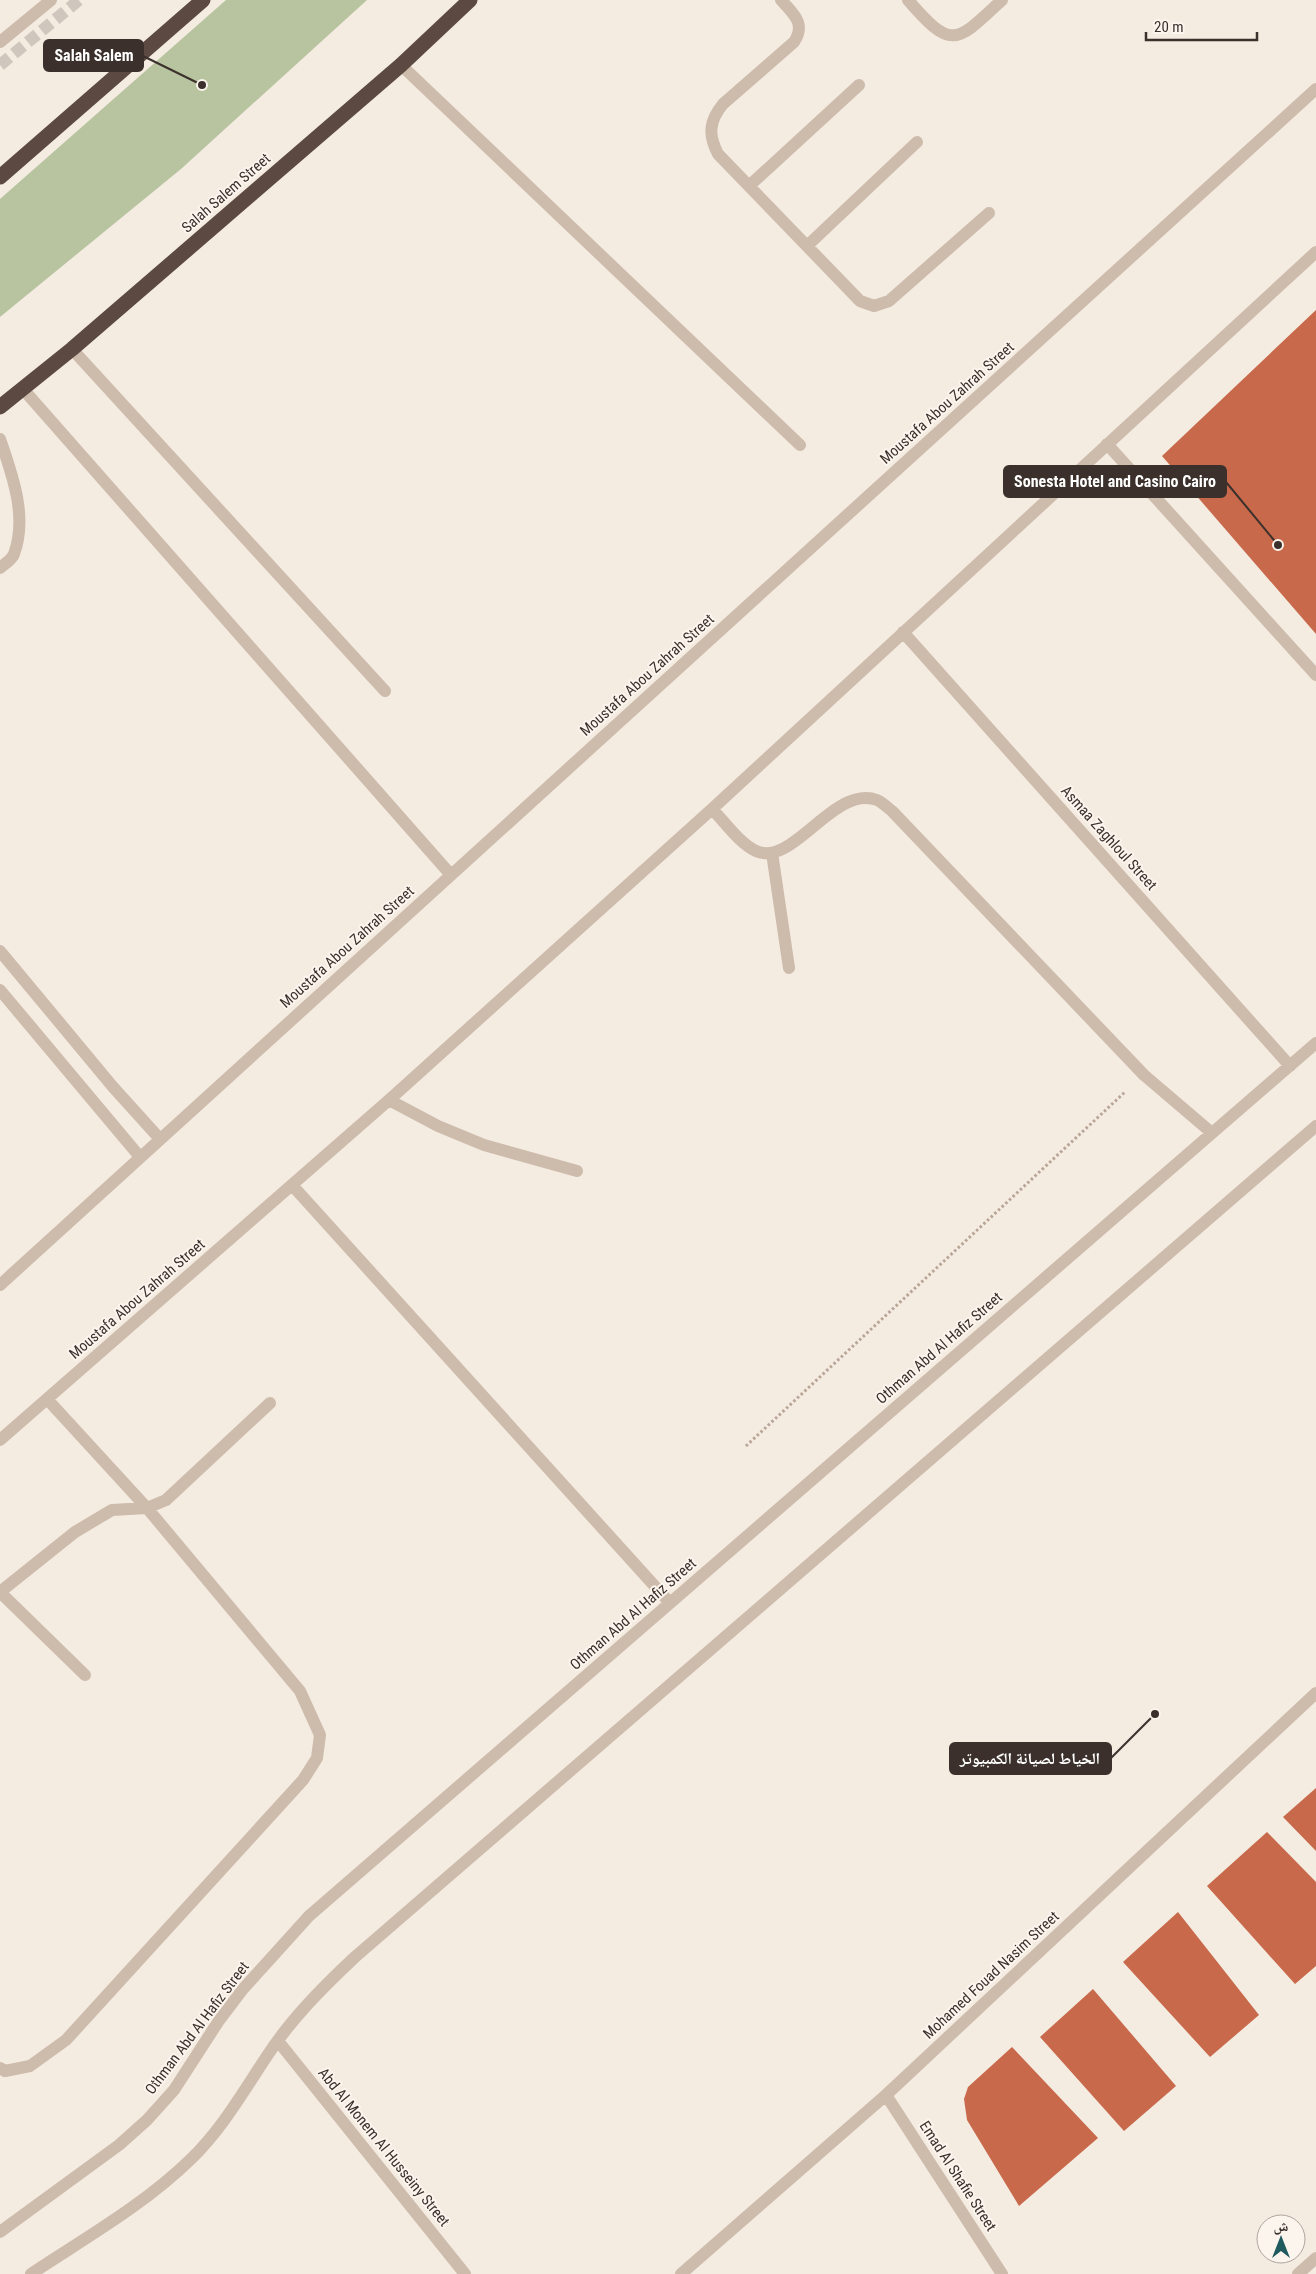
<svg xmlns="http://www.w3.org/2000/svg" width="1316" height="2274" viewBox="0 0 1316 2274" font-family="'Roboto Condensed','Noto Naskh Arabic',sans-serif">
  <rect width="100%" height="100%" fill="#f4ebe1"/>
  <path fill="#b8c4a0" d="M226,0H367L181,169L0,317V199Z"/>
  <path fill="#c8694b" d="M1316,310V634L1162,456Z
    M1316,1788V1851L1283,1817Z
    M1267,1832L1316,1882V1966L1295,1984L1207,1886Z
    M1178,1912L1259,2015L1210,2057L1123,1962Z
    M1093,1989L1176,2086L1124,2131L1040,2037Z
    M1012,2047L1098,2138L1019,2206L967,2120L964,2099L968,2087Z"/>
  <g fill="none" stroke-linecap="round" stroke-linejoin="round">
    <path stroke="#cfc6bd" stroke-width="12" stroke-dasharray="12 6" stroke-linecap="butt" d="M0,65L79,0"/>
    <path stroke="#b9a596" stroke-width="3" stroke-dasharray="2.5 2.5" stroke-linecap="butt" d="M746,1446L1125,1092"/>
    <path stroke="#cdbbac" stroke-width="12" d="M781,0C794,14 806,24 794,42L723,104C709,121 708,135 718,154L860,301L874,306L889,301L989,213
      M908,0C952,51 956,43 1002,0
      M0,42L51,0
      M401,65L800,445
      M749,186L859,85
      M808,245L917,142
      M72,349L385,691
      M23,389L451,875
      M0,439C12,474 28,517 14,554C12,560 4,564 0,568
      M1107,444L1316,675
      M903,632L1290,1066
      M712,809C725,822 739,843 756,851C793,868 834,784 877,800C882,802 888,808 892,811L1144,1075L1212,1133
      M772,853L789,968
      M0,951L113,1087L160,1139
      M0,990L140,1157
      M389,1100L438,1126L484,1145L577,1171
      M292,1185L670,1603
      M0,1285L1316,89
      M0,1440L389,1100L712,809L1316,252
      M0,1592L75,1532L112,1510L147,1508L166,1500L270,1403
      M0,1592L85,1675
      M278,2041L465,2274
      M0,2068L5,2071L30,2066L66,2040L303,1780L317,1758L320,1735L300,1691L147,1508L47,1399
      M886,2095L1002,2274
      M0,2232L119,2145L147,2120L174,2090L218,2022L243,1989L309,1916L1316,1043
      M31,2274C85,2238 144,2205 191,2159C222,2129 243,2092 267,2056C291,2019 323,1987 355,1957L1316,1126
      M681,2274L886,2095L1316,1693
      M1298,2274L1316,2258"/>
    <path stroke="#5c4a42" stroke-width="15" d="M0,177L203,0
      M0,407L72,349L401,65L470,0"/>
  </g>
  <g text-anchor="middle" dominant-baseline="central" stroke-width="4" stroke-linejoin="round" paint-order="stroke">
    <g font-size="15" fill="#3b302b" stroke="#fbf5ee">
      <text transform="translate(226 193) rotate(-41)">Salah Salem Street</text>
      <text transform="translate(947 403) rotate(-42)">Moustafa Abou Zahrah Street</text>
      <text transform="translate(647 675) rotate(-42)">Moustafa Abou Zahrah Street</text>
      <text transform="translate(1109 838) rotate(48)">Asmaa Zaghloul Street</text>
      <text transform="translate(347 947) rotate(-42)">Moustafa Abou Zahrah Street</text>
      <text transform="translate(137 1299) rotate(-41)">Moustafa Abou Zahrah Street</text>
      <text transform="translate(939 1348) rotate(-41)">Othman Abd Al Hafiz Street</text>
      <text transform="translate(633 1614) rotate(-41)">Othman Abd Al Hafiz Street</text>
      <text transform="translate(991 1975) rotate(-43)">Mohamed Fouad Nasim Street</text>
      <text transform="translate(197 2028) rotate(-53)">Othman Abd Al Hafiz Street</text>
      <text transform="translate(384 2147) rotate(51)">Abd Al Monem Al Husseiny Street</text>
      <text transform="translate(958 2176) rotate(57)">Emad Al Shafie Street</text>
    </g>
  </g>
  <path fill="none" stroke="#3b302b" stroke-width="2" d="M202 85L143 56M1278 545L1226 482M1155 1714L1111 1758"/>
  <g fill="#3b302b" stroke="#fbf5ee" stroke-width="2">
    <circle cx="202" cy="85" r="5"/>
    <circle cx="1278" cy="545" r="5"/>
    <circle cx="1155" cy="1714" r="5"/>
  </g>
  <g fill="#3b302b" stroke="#3b302b" stroke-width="2">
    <rect x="44" y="40" width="99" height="31" rx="5"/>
    <rect x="1004" y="466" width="222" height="31" rx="5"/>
    <rect x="950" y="1743" width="161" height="31" rx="5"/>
  </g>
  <g font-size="16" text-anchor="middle" font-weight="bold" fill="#fff">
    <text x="94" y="61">Salah Salem</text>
    <text x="1115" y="487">Sonesta Hotel and Casino Cairo</text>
    <text x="1030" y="1764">الخياط لصيانة الكمبيوتر</text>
  </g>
  <g transform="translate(1281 2239)"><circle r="24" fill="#fbf5ee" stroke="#aea6a0"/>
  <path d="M0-4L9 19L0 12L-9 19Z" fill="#1f5a5e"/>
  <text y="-8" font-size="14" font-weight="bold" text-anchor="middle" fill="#3b302b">ش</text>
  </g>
  <path d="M1146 32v8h111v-8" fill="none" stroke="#3b302b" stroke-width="2.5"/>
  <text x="1154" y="32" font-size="15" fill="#3b302b" stroke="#fbf5ee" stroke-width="4" paint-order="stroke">20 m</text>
</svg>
